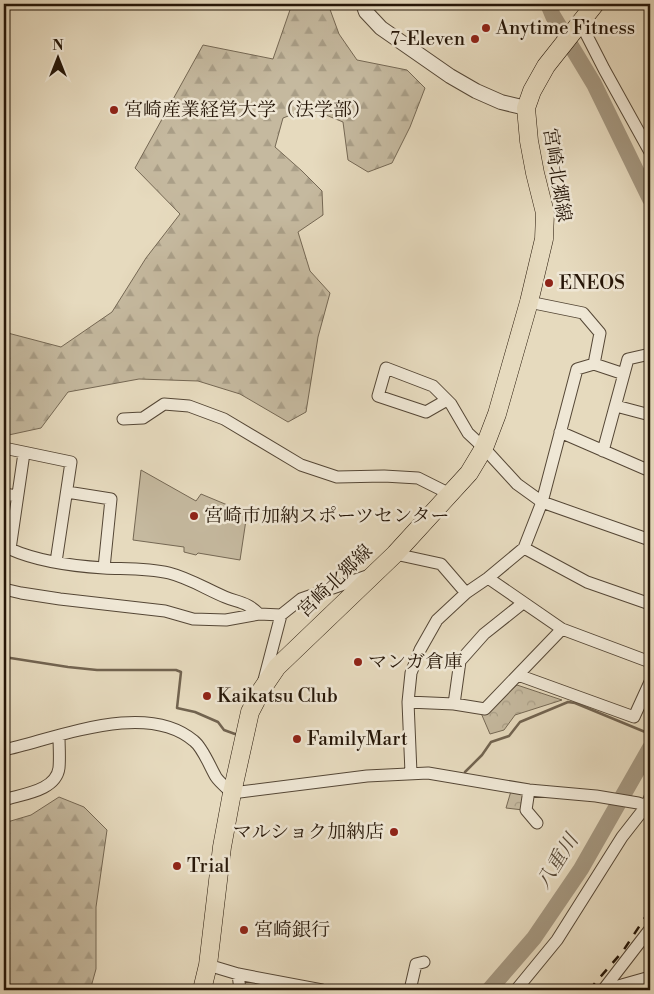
<svg xmlns="http://www.w3.org/2000/svg" width="654" height="994" viewBox="0 0 654 994" font-family="'Libre Bodoni','Noto Serif JP',serif">
  <defs>
    <pattern id="forest-firs" width="22" height="20" patternUnits="userSpaceOnUse" patternTransform="scale(1.25)"><rect width="22" height="20" fill="#c5b99f"/><path d="M5 1l3.5 6h-7zM16 11l3.5 6h-7z" fill="#a99e87"/></pattern>
    <pattern id="park-crowns" width="20" height="18" patternUnits="userSpaceOnUse" patternTransform="scale(1.25)"><rect width="20" height="18" fill="#c5b99f"/><path d="M2 6a3 3 0 1 1 6 0M12 15a3 3 0 1 1 6 0" fill="none" stroke="#a99e87"/></pattern>
  </defs>
  <rect width="100%" height="100%" fill="#e6dabe"/>
  <filter id="stains"><feTurbulence type="fractalNoise" baseFrequency=".004" numOctaves="4"/><feColorMatrix values="0 0 0 0 .2 0 0 0 0 .09 0 0 0 0 .02 0 0 0 .5 -.17"/></filter>
  <radialGradient id="worn" r=".72"><stop offset=".6" stop-color="#630" stop-opacity="0"/><stop offset="1" stop-color="#630" stop-opacity=".3"/></radialGradient>
  <path fill="#c5b99f" stroke="#756854" d="M141,470L196,501L201,494L249,514L257,520H246L240,560L198,553L196,555L184,552V547L133,540Z"/>
  <path fill="url(#forest-firs)" stroke="#756854" d="M292,4H328L339,34L357,60L407,70L425,88L410,127L392,163L368,172L348,160L343,122L309,108L283,118L275,147L302,171L322,191L323,215L298,232L310,271L330,293L318,337L306,412L288,422L240,394L198,381L139,379L68,392L41,428L4,436V332L61,347L112,312L146,258L180,214L135,168L203,45L273,59Z
    M59,797L84,807L107,830L96,907V969L91,987L85,990H4V823L31,815Z"/>
  <path fill="url(#park-crowns)" stroke="#756854" d="M517,685L562,700L515,715L504,730L490,734L481,713Z
    M511,791L526,794L523,810L506,808Z"/>
  <g fill="none" stroke-linecap="round" stroke-linejoin="round">
    <path stroke="#716350" stroke-width="2.5" d="M4,657L68,667L97,670H176L181,672L177,708L195,712L218,722L224,730L235,734
      M465,772L482,755L491,742L509,736L520,722L568,702L575,703L650,734"/>
    <path stroke="#a49780" stroke-width="16" d="M548,4L553,16L594,84L650,199
      M489,990L534,938L581,869L650,748"/>
    <defs>
      <path id="minor" d="M580,22L604,69L650,152
        M529,302L583,313L600,333L594,364
        M447,400L426,412L378,396L386,368L433,386L451,404L468,433L484,448L517,484L542,502L650,540
        M616,406L650,415
        M123,419L143,418L164,404L189,406L224,419L301,465L337,477L384,476L418,478L450,494
        M560,432L650,471
        M4,448L71,462L56,562
        M603,451L628,359L650,354
        M24,453L10,549C39,562 72,566 104,568L111,499L67,492
        M4,494L17,496
        M524,548L587,582L650,604
        M395,554L441,564L466,593
        M104,568C125,569 148,568 169,573C189,578 206,589 225,597C240,603 247,602 259,614
        M488,578L562,629L650,662
        M4,589L21,593L60,599L165,611L193,619L226,620L259,614L281,615
        M518,675L634,717L650,682
        M264,680L281,615L301,599L370,575
        M408,702L454,704L485,709L562,629
        M454,704L460,661L484,634L523,603
        M4,750C58,738 146,700 194,741C203,748 210,767 216,777C220,783 227,788 232,793L367,776L428,773L529,790L596,796L638,803L650,807
        M411,773L408,702L411,673L420,650L437,620L466,593L488,578L524,548L542,502L577,369L594,364L624,374
        M529,790L526,810L537,823
        M4,800C22,794 56,791 59,768C60,757 59,746 59,736
        M208,965L238,974L322,990
        M238,974L240,990
        M410,990L416,964L424,962
        M516,990L557,940L622,837L647,805L650,797
        M603,990L650,929
        M604,990L650,977"/>
      <path id="tertiary" d="M363,4L366,12L381,28L450,76L476,91L501,102L526,108"/>
      <path id="primary" d="M202,990L208,965L222,847L232,793L250,712L262,689L277,667L395,554L469,473L484,448L497,414L529,302L544,239L545,213L535,173L529,141L526,108L532,91L546,66L595,4"/>
    </defs>
    <use href="#minor" stroke="#554736" stroke-width="13"/>
    <use href="#tertiary" stroke="#554736" stroke-width="16"/>
    <use href="#primary" stroke="#251608" stroke-width="19"/>
    <use href="#minor" stroke="#efe7d5" stroke-width="11"/>
    <use href="#tertiary" stroke="#efe7d5" stroke-width="14"/>
    <use href="#primary" stroke="#e6dabe" stroke-width="18"/>
    <path stroke="#251608" stroke-width="2.5" stroke-dasharray="9 9" stroke-linecap="butt" d="M589,990L623,951L650,910"/>
  </g>
  <g fill="#8f2418" stroke="#efe7d5" stroke-width="2">
    <circle cx="486" cy="28" r="5"/>
    <circle cx="475" cy="39" r="5"/>
    <circle cx="114" cy="110" r="5"/>
    <circle cx="549" cy="283" r="5"/>
    <circle cx="194" cy="516" r="5"/>
    <circle cx="358" cy="662" r="5"/>
    <circle cx="207" cy="696" r="5"/>
    <circle cx="297" cy="739" r="5"/>
    <circle cx="394" cy="832" r="5"/>
    <circle cx="177" cy="866" r="5"/>
    <circle cx="244" cy="930" r="5"/>
  </g>
  <g text-anchor="middle" dominant-baseline="central" stroke-width="5" stroke-linejoin="round" paint-order="stroke">
    <g font-size="19" fill="#251608" stroke="#efe7d5" text-anchor="start">
      <text x="496" y="28">Anytime Fitness</text>
      <text x="465" y="39" text-anchor="end">7-Eleven</text>
      <text x="124" y="110">宮崎産業経営大学（法学部）</text>
      <text x="559" y="283">ENEOS</text>
      <text x="204" y="516">宮崎市加納スポーツセンター</text>
      <text x="368" y="662">マンガ倉庫</text>
      <text x="217" y="696">Kaikatsu Club</text>
      <text x="307" y="739">FamilyMart</text>
      <text x="384" y="832" text-anchor="end">マルショク加納店</text>
      <text x="187" y="866">Trial</text>
      <text x="254" y="930">宮崎銀行</text>
    </g>
    <g font-size="19" fill="#251608" stroke="#efe7d5">
      <text transform="translate(557 175) rotate(81)">宮崎北郷線</text>
      <text transform="translate(335 581) rotate(-44)">宮崎北郷線</text>
    </g>
    <g font-size="20" font-style="italic" fill="#584a38" stroke="#efe7d5">
      <text transform="translate(558 862) rotate(-58)">八重川</text>
    </g>
  </g>
  <rect width="654" height="994" fill="none" stroke="#e6dabe" stroke-width="20"/>
  <rect x="5" y="5" width="644" height="984" fill="none" stroke="#251608" stroke-width="2.5"/>
  <rect x="10" y="10" width="634" height="974" fill="none" stroke="#251608"/>
  <g transform="translate(58 58)" stroke="#efe7d5" stroke-width="4" paint-order="stroke">
  <path d="M0-4L9 19L0 12L-9 19Z" fill="#251608"/>
  <text y="-8" font-size="14" font-weight="bold" text-anchor="middle" fill="#251608">N</text>
  </g>
  <rect width="100%" height="100%" filter="url(#stains)"/>
  <rect width="100%" height="100%" fill="url(#worn)"/>
</svg>
